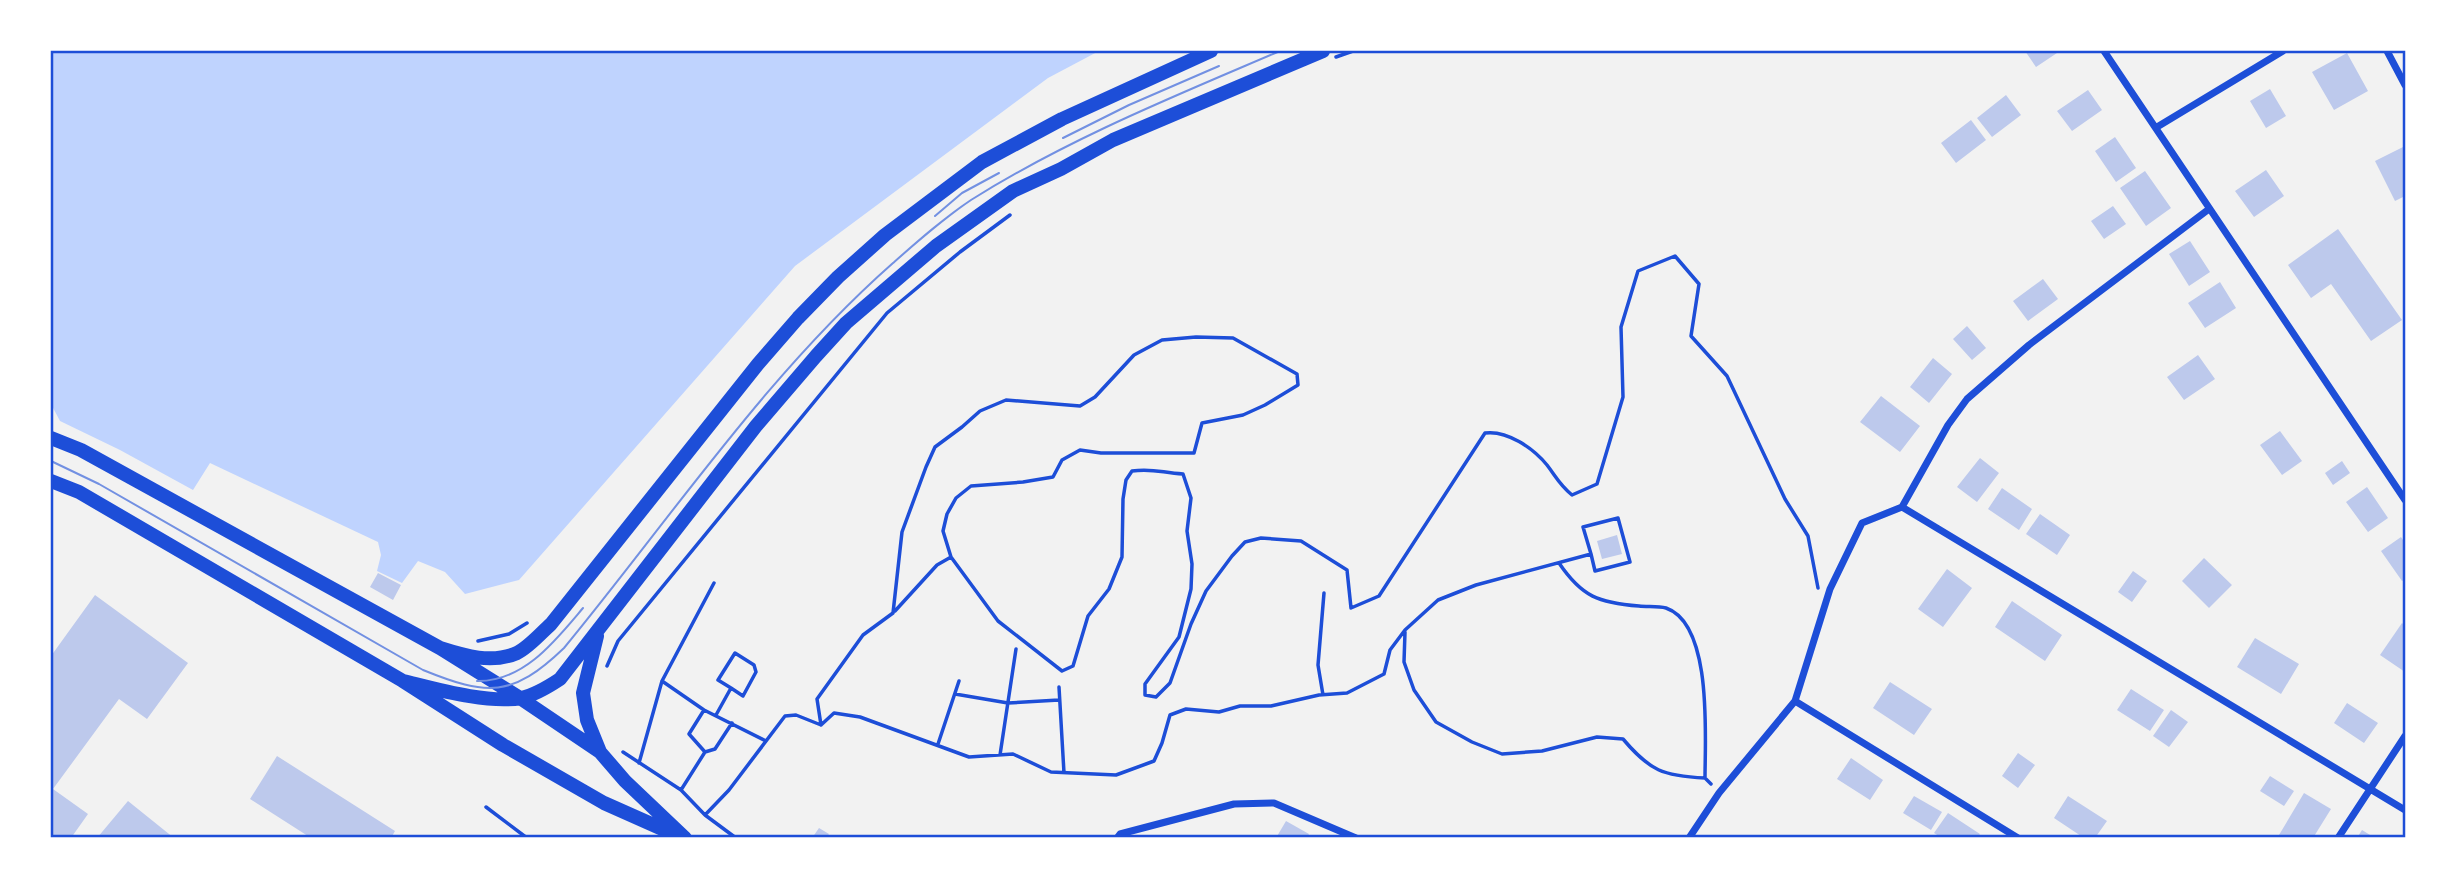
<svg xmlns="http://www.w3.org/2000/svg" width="2456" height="889" viewBox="0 0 2456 889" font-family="'PT Sans',sans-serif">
  <rect width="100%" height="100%" fill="#f2f2f2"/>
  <path fill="#bfd3fe" d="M51,51H1099L1048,78L795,266L519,580L465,594L445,572L418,561L402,583L377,571L381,555L378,542L210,463L193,490L120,450L60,421L51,404Z"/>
  <path fill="#bdc9ec" d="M2025,51H2055L2057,53L2036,67Z
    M2347,53L2368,91L2334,110L2312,72Z
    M2270,89L2286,116L2266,128L2250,101Z
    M2088,90L2102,110L2072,131L2057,111Z
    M2006,95L2021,115L1992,137L1977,118Z
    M1971,120L1986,140L1956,163L1941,143Z
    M2115,137L2136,168L2116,182L2095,151Z
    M2403,147L2405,152V196L2395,201L2375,161Z
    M2266,170L2284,196L2254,217L2235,191Z
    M2145,171L2171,208L2146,226L2120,188Z
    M2113,206L2126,224L2104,239L2091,221Z
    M2338,229L2402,320L2371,341L2331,284L2311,298L2288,265Z
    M2190,241L2210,272L2189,286L2169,254Z
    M2043,279L2058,299L2028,321L2013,301Z
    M2220,282L2236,308L2205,328L2188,303Z
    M1967,326L1986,348L1972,360L1953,339Z
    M2198,355L2215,379L2184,400L2167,377Z
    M1933,358L1952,374L1929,403L1910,387Z
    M1881,396L1920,426L1900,452L1860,422Z
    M2280,431L2302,461L2282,475L2260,445Z
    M1980,458L1999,473L1977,502L1957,487Z
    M2342,461L2350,473L2333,485L2325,473Z
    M2367,487L2388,518L2368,532L2346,502Z
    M2002,488L2032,509L2019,530L1988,509Z
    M2040,514L2070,535L2057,555L2026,534Z
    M1617,535L1622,554L1602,559L1597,541Z
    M2401,537L2405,543V579L2402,581L2381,551Z
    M2204,558L2232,585L2209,608L2182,581Z
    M1947,569L1972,588L1943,627L1918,609Z
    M2133,571L2147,581L2132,602L2118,592Z
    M378,573L401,585L393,600L370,587Z
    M95,595L188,663L147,719L119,699L53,789L88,814L71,838H51V656Z
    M2012,601L2062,635L2045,661L1995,627Z
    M2402,623L2405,626V672L2380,655Z
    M2255,638L2299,664L2281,694L2237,667Z
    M1890,682L1932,709L1914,735L1873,708Z
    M2131,689L2164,710L2150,731L2117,710Z
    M2347,703L2378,723L2364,743L2334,723Z
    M2171,710L2188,722L2169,747L2153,736Z
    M2018,753L2035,765L2018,788L2002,776Z
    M277,756L395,831L391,838H311L250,799Z
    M1851,758L1883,780L1870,800L1837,779Z
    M2270,776L2294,791L2284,806L2260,791Z
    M2304,793L2331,809L2313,838H2285L2279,835Z
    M1914,796L1942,812L1931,830L1903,813Z
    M2068,796L2107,821L2095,838H2084L2054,818Z
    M128,801L174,838H97Z
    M1948,813L1980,834L1977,838H1942L1934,833Z
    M1286,821L1309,834L1307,838H1276Z
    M819,828L829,834L826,838H812Z
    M2362,830L2375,838H2357Z"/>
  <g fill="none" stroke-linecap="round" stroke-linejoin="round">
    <path stroke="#1d4ed8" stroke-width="3.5" d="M1336,57L1353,51
      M1559,563C1582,597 1599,603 1639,606C1647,607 1658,606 1666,608C1713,624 1705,738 1705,778
      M895,611L937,565L951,557
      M1405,632L1404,662L1414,690L1436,722L1472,742L1502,754L1542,751L1597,737L1623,739C1650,771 1663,776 1705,778L1711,784
      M478,641L509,634L527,623
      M607,666L618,641L887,313L960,252L1010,215
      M662,681L704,710L766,741
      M1059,687L1064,773
      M955,694L1008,703L1059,700
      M1323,695L1318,665L1324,593
      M704,710L689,734L705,752
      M716,715L731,688L743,696L756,672L754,665L735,653L718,680L731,688
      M821,725L817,699L863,635L893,613L902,532L926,467L935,447L962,427L980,411L1006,400L1080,406L1095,397L1134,355L1162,340L1196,337L1233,338L1297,374L1298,385L1265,405L1243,415L1202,423L1194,453H1101L1080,450L1062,460L1053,477L1023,482L971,486L956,498L947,514L943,531L951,557L998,621L1062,671L1073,666L1088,616L1109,589L1122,557L1123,499L1126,480L1132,471C1154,468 1162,473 1183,474L1191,498L1187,531L1192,564L1191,589L1179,637L1145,684V695L1156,697L1170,683L1191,624L1206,591L1232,556L1245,542L1261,538L1301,541L1347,570L1351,608L1379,596L1485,433C1507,430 1533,448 1547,465C1557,478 1559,484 1572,495L1597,484L1623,397L1621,327L1638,271L1675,256L1699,284L1691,336L1727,376L1785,499L1808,536L1818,588
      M821,725L834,713L860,717L969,757L1013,754L1051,772L1116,775L1154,761L1162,743L1170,715L1186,709L1219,712L1240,706H1271L1319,695L1347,693L1384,674L1390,650L1405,630L1438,600L1476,585L1591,554L1595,571L1630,562L1618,518L1583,527L1591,554
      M938,744L959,681
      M623,752L681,790L705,815L729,790L785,716L796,715L821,725
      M1000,755L1016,649
      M639,763L662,681L714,583
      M681,790L705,752L715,749L732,723
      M486,807L527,838
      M705,815L736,838"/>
    <path stroke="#1d4ed8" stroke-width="7" d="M2104,51L2405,500
      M2387,51L2405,85
      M2157,127L2283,51
      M1902,507L2405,810
      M1795,701L2018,838
      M1117,838L1120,834L1234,804L1274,803L1356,838
      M1689,838L1719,793L1795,701L1830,589L1862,523L1902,507L1948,425L1967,399L2029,345L2209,209
      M2338,838L2405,736"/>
    <path stroke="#1d4ed8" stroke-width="14" d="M51,438L81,450L440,648L520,698L600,752L625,781L685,838
      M51,481L79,492L403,681L503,745L604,803L676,835
      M597,636L583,693L587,720L600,752
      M440,648C465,656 492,664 517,653C529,647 541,633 551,624L758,364L798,318L838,277L885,235L982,162L1062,119L1211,51
      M403,681C436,689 487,704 521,698C535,695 548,687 560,679L756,426L816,356L846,323L936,246L1013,191L1061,169L1113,140L1323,51"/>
    <path stroke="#7290e2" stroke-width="2" d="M1063,138L1129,105L1219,66
      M935,216L962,193L999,173
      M51,461L99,484L423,670C487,696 512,698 564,648C671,518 766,375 893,263C918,241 944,218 971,200C1068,139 1175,96 1280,51
      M477,681C524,682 556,640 583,608"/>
  </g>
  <rect width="2456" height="889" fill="none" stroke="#ffffff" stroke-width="105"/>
  <rect x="52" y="52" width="2352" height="784" fill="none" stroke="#1d4ed8" stroke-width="2.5"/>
</svg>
